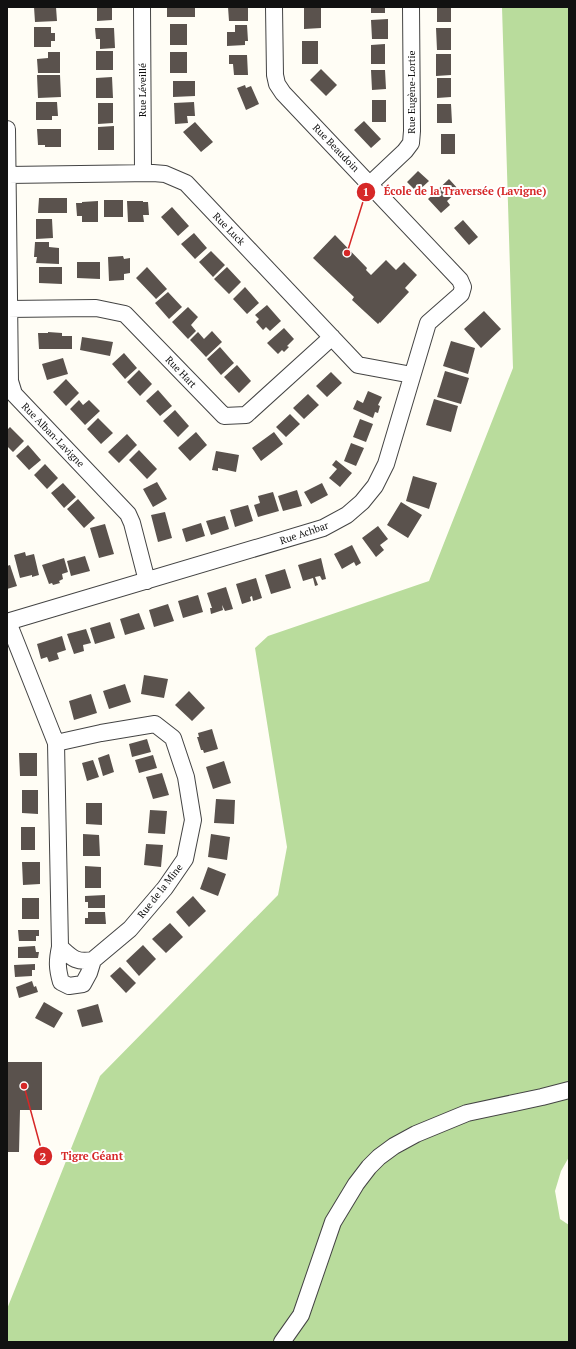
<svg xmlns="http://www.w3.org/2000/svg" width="576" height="1349" viewBox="0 0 576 1349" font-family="'PT Serif',serif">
  <rect width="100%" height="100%" fill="#fffdf5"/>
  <path fill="#b9dc9c" d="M502,7H569V1157L561,1171L555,1191L560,1219L569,1225V1342H7V1309L100,1076L278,895L287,847L255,648L268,636L429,581L513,368Z"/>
  <path fill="#5a524d" d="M34,7H56L57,21L35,22Z
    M97,7H112V20L97,21Z
    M167,7H195V17H167Z
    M228,7H248V21H229Z
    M304,7H321V28L304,29Z
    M371,7H385V13H371Z
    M437,7H451V22H437Z
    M388,19V39H372L371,20Z
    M170,24H187V45H170Z
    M235,25H247L248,41H245V45L227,46V32H235Z
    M34,27H51V33H55V41H51V47H34Z
    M95,28H114L115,48L100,49V39H96Z
    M436,28H451V50H437Z
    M302,41H318V64H302Z
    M385,44V64H371V45Z
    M96,51H113V70H96Z
    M48,52H60V73H38L37,59L48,58Z
    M170,52H187V73H170Z
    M436,54H451V75L436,76Z
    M229,55H247L248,75H234L233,64H229Z
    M321,69L337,85L326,96L310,80Z
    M371,70H385L386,89L372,90Z
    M37,75H60L61,97L38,98Z
    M112,77L113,98H96V78Z
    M437,78H451V97L437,98Z
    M173,81H195V96L173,97Z
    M245,85L246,88L251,86L259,104L246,110L237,88Z
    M372,100H386V122H372Z
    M36,102H57L58,116H52V120H36Z
    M194,102L195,116H187L188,123L175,124L174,103Z
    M98,103H113V123L98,124Z
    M437,104H451L452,123H437Z
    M364,121L381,139L371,148L354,130Z
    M195,122L213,142L201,152L183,132Z
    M114,126V150H98V127Z
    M37,129H61V147H45V145H38Z
    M441,134H455V154H441Z
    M418,171L429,181L417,192L407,182Z
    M449,179L459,190L447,201L450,205L441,213L428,199Z
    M39,198H67V213H38Z
    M104,200H123V217H104Z
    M98,201V222H82V216H77L76,203H82V202Z
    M127,201H143V202H148L149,215H143L144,222H128Z
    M172,207L189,226L178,236L161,217Z
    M36,219H52L53,238L36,239Z
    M463,220L478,237L469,245L454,228Z
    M194,233L207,248L195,259L181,244Z
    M335,235L367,268L366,270L371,275L386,260L396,270L404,262L417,275L405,288L409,292L380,323V322L378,324L352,300L354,297L313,258Z
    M35,242H49V247L59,248V264L36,263L37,257H34Z
    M211,251L225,265L213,277L199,262Z
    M123,256L124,259L130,258V273L124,274V280L109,281L108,257Z
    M77,262H100V279L77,278Z
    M39,267H62V284L39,283Z
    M147,267L167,289L156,299L136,278Z
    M227,267L241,282L229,294L214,279Z
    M245,287L259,303L247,314L233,299Z
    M168,292L182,307L169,319L155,303Z
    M267,305L281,321L270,331L266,327L263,330L256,322L259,319L255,315Z
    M188,307L198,317L191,325L196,331L188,339L172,322Z
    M484,311L501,329L481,348L464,329Z
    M284,328L294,339L287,346L289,347L284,352L282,350L278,354L267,343Z
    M212,331L222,342L206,357L190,340L198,332L204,339Z
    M48,332L62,333V336H72V349H39L38,333H48Z
    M82,337L113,342L110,356L80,350Z
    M451,341L475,348L468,374L443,366Z
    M220,347L234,363L221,375L207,359Z
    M124,353L137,368L125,379L112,364Z
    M63,358L68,374L47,380L42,364Z
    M237,365L251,381L239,393L224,377Z
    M139,370L152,384L140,396L127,382Z
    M445,371L469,378L461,404L437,397Z
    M331,372L342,383L327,397L316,386Z
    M66,379L79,393L66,406L53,392Z
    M158,390L172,406L160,416L146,401Z
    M368,391L382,397L378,405L380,406L378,413L375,412L373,418L353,409L357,400L363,403Z
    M308,394L319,405L304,419L293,408Z
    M434,399L458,406L451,432L426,425Z
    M79,400L83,405L89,400L100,411L85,425L70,409Z
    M175,410L189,426L178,437L163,421Z
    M290,414L300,424L286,437L276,427Z
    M98,418L113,433L101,444L87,429Z
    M360,419L373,424L366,442L353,437Z
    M10,427L24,441L13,452L7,446V430Z
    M196,432L207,445L190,461L178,448Z
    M274,432L283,444L261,461L252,448Z
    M127,434L137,445L119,463L108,452Z
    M351,443L364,448L356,466L344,461Z
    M28,445L41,460L29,470L16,456Z
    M139,450L157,469L147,479L129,460Z
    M216,451L239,455L236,472L218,468V471L212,470Z
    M336,460L352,473L340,487L329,478L337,469L332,465Z
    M45,464L58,478L47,489L34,475Z
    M413,476L437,483L429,509L406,501Z
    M157,482L167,499L153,507L143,489Z
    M63,483L76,497L64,508L51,493Z
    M322,483L328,495L311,504L304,492Z
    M297,490L302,506L283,511L278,496Z
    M273,492L279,511L258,517L254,505L260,503L258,496Z
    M78,499L95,518L84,528L67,509Z
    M401,502L422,515L408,538L387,525Z
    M248,505L253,521L235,527L230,510Z
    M165,512L172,538L158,542L151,515Z
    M225,516L229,529L211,535L206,521Z
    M201,523L205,536L186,542L182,529Z
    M105,524L114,554L99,558L90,528Z
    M378,526L388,539L380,545L384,550L376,557L362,538Z
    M352,545L361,563L356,566L354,562L342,569L334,554Z
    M25,552L26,556L34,554L39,575L32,577V575L20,578L14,555Z
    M85,556L90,571L71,576L67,561Z
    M64,558L68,572L62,574L63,579L59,581L60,583L53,585L52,583L49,584L42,565Z
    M321,558L326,579L322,580L320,576L315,577L318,585L315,586L313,578L303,581L298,565Z
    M10,565L17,586L7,589V566Z
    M285,569L291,588L271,594L265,575Z
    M256,578L262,598L253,601L252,596L250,597L251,601L242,604L236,584Z
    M226,587L233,609L225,611L222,605L223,610L211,614L210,608H212L207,593Z
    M198,595L203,612L183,618L178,601Z
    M168,604L174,621L154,627L149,610Z
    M139,613L145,629L125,635L120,619Z
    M110,622L115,638L95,644L90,628Z
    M86,629L91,643L83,645L84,651L74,654L67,634Z
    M62,636L66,650L57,653L59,659L49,662L47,657L41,659L37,644Z
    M144,675L168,679L164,698L141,694Z
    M125,684L131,702L109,709L103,691Z
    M189,691L205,708L192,721L175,705Z
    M91,694L97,713L74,720L69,701Z
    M212,729L218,749L204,753L203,750H201L197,737H199L198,733Z
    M147,739L151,752L132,757L129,744Z
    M19,753H37V776H20Z
    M109,754L114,772L103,776L98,758Z
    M153,755L157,768L139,773L135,760Z
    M93,760L99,777L87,781L82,763Z
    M224,761L231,783L213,789L206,767Z
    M162,773L169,795L153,799L146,777Z
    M22,790H38V814L22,813Z
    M216,799L235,800L234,824L214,823Z
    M86,803H102V825L86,824Z
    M150,810L167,811L165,834L148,833Z
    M21,827H35V850H21Z
    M83,834L99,835L100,856H83Z
    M211,834L230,837L227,860L208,857Z
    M146,844L163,845L161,867L144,865Z
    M22,862H40V884L23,885Z
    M85,866L101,867V888H85Z
    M208,867L226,874L218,896L200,889Z
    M105,895V908H88V902H85V896Z
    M193,896L206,911L189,927L176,912Z
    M22,898H39V919H22Z
    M88,912H105L106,924H85V918H88Z
    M170,923L183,937L166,953L152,939Z
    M18,930H39V936H36V941H19Z
    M143,945L156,959L139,976L126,961Z
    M35,946L36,952H39L38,958H18V947Z
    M35,964V970H32V976L15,977L14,965Z
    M120,967L136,983L126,993L110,976Z
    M32,981L34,987L36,986L38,992L19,998L16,987Z
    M44,1002L63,1013L54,1028L35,1018Z
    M98,1004L103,1022L82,1027L77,1010Z
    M7,1062H42V1110H20L19,1152H7Z"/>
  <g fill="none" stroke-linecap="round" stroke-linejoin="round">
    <defs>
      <path id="minor" d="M142,7L143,172
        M7,129L10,381L14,394L128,514L132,523L147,581
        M8,175L153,173L165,174L186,183L358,365L412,375
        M370,184L405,151L411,143L412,131L411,7
        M7,309L96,308L125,314L224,416L246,415L332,337
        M7,622L323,528L347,515L362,502L375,486L386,464L428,323L461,294L463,287L460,280L283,93L277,84L275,75L274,7
        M8,622L56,743L60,947C57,961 57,968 61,982L69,986L83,984L89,973L93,960L130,929L165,888L185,859L193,820L186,777L173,738L155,724L101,733L56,743
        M60,947C72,958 76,963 93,960
        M282,1342L301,1315L333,1222L356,1184L369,1167L379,1157L394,1146L416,1134L467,1113L542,1097L569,1090"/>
    </defs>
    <use href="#minor" stroke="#444" stroke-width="18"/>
    <use href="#minor" stroke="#fff" stroke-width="16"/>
  </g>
  <g text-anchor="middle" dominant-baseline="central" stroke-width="4" stroke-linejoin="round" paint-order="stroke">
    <g font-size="10" fill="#111" stroke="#fff">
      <text transform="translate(142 90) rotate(-90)">Rue Léveillé</text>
      <text transform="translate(411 92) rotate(-90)">Rue Eugène-Lortie</text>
      <text transform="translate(336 148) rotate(46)">Rue Beaudoin</text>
      <text transform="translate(229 229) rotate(46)">Rue Luck</text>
      <text transform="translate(181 372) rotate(46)">Rue Hart</text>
      <text transform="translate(53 435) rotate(46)">Rue Alban-Lavigne</text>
      <text transform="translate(304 533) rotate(-19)">Rue Achbar</text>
      <text transform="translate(160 891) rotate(-52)">Rue de la Mine</text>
    </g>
  </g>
  <path fill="none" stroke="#d62828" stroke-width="1.5" d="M347 253L366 192M24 1086L43 1156"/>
  <g fill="#d62828" stroke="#fff" stroke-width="1.5">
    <circle cx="347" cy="253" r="4"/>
    <circle cx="24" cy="1086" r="4"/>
    <circle cx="366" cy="192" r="10"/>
    <circle cx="43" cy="1156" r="10"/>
  </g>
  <g font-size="12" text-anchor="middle" font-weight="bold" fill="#fff">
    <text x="366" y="196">1</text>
    <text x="43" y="1161">2</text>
  </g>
  <g font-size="11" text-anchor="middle" font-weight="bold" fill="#d62828" stroke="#fff" stroke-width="4" stroke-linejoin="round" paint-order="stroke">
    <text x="465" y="195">École de la Traversée (Lavigne)</text>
    <text x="92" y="1160">Tigre Géant</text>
  </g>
  <rect width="576" height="1349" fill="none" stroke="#111111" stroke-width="16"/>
</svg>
